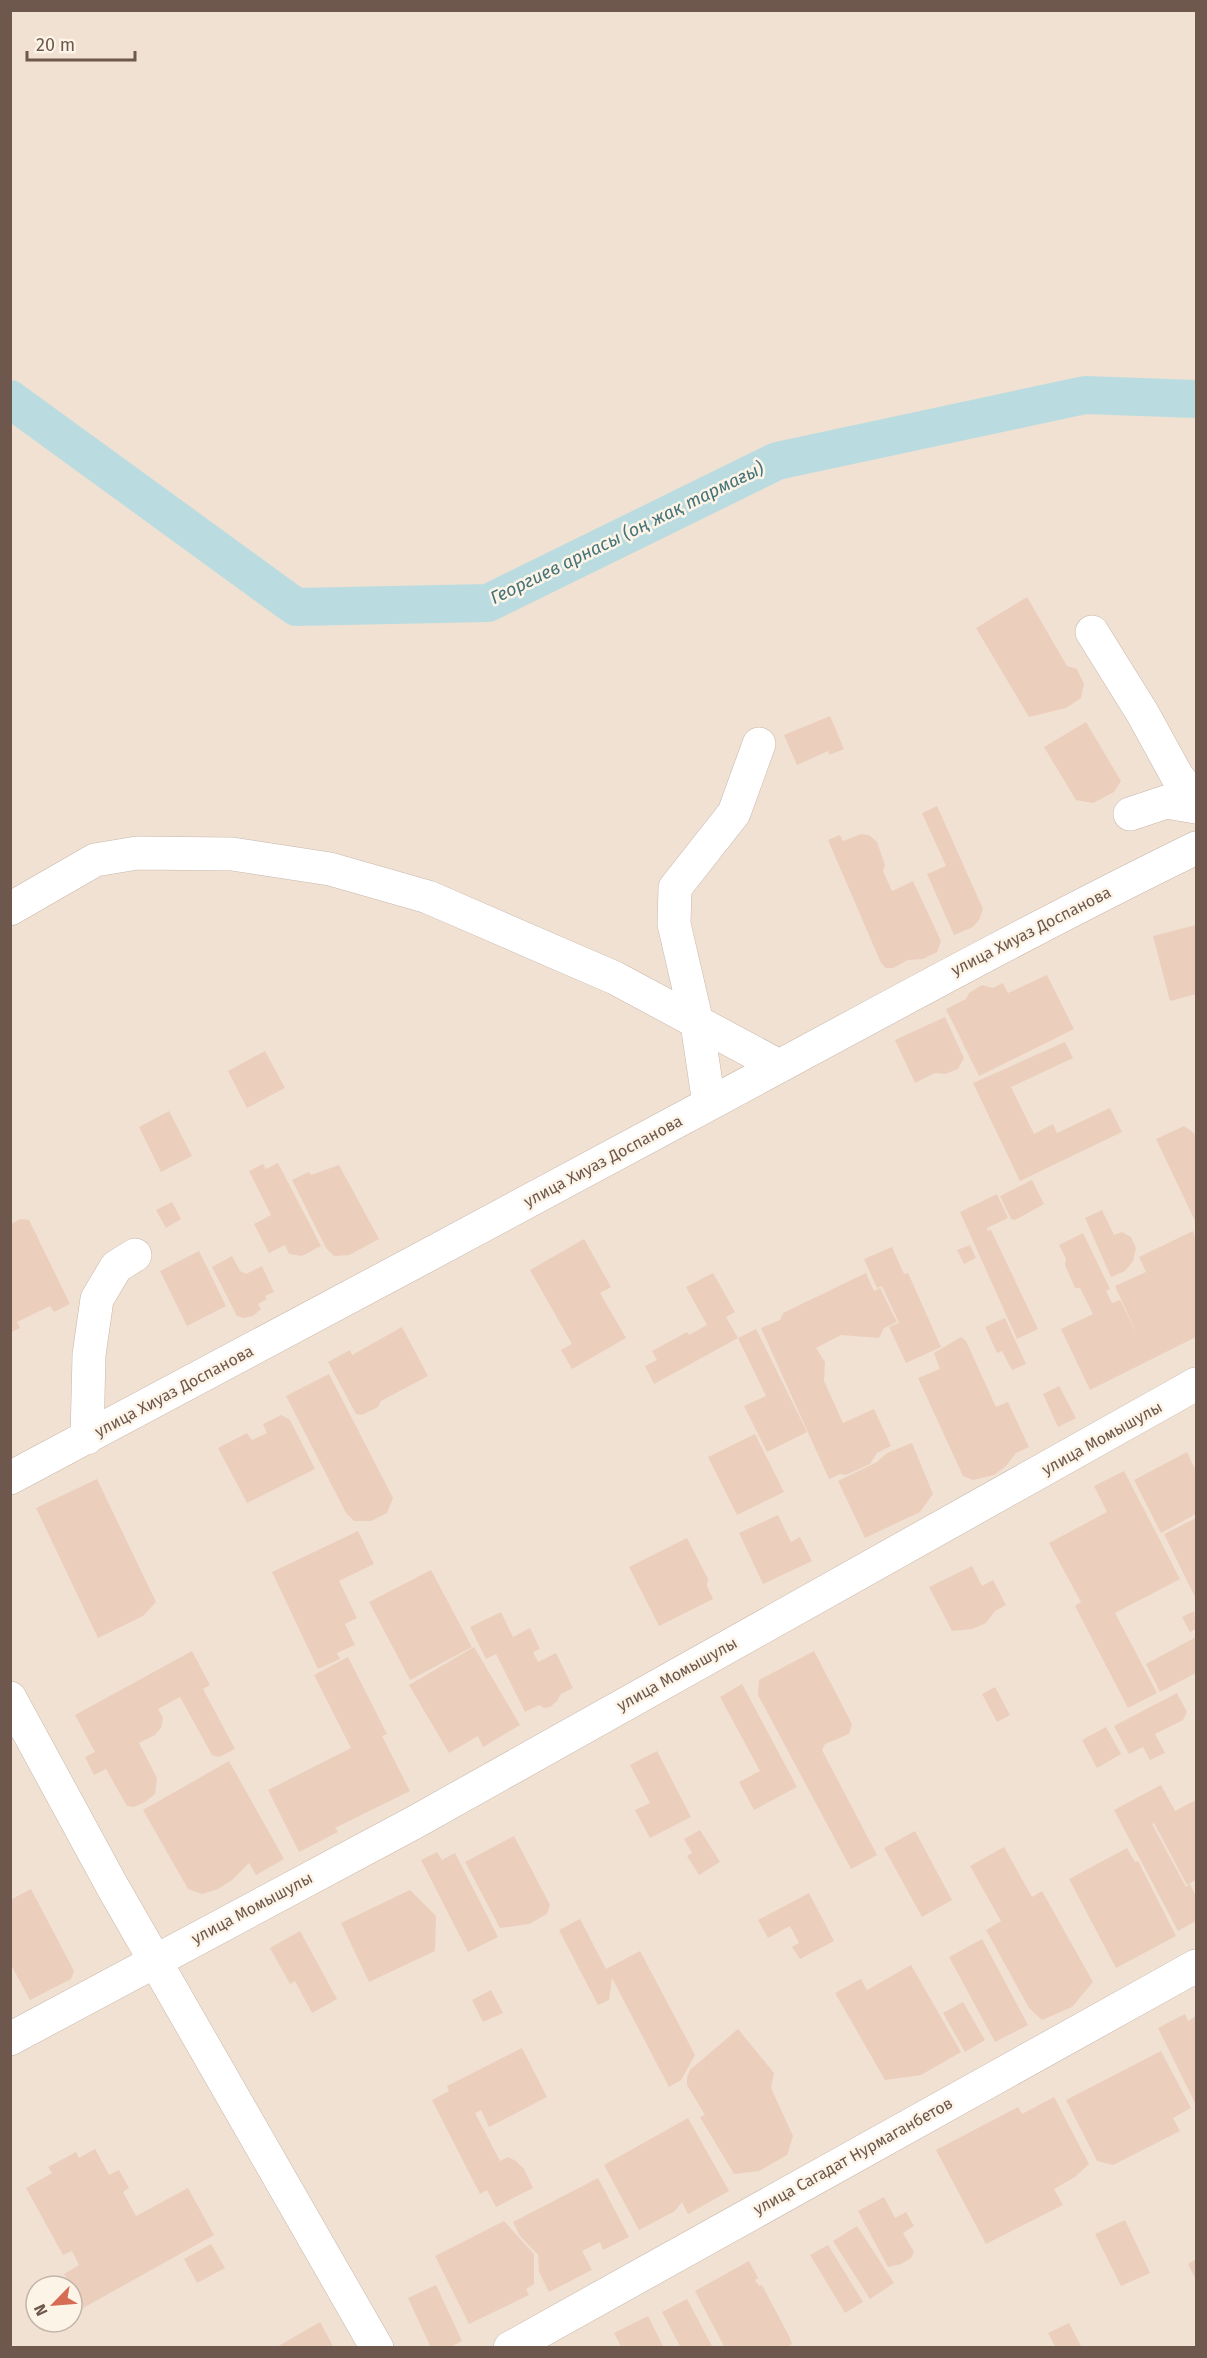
<svg xmlns="http://www.w3.org/2000/svg" width="1207" height="2358" viewBox="0 0 1207 2358" font-family="'Fira Sans',sans-serif">
  <rect width="100%" height="100%" fill="#f9f0e3"/>
  <path fill="#f0e1d2" fill-rule="evenodd" d="M11,11H1196V2347L11,2348ZM36,2286H72V2322H36Z"/>
  <g fill="none" stroke-linecap="round" stroke-linejoin="round">
    <path stroke="#badce0" stroke-width="38" d="M10,399L296,607L488,603L777,461L1085,395L1196,399"/>
  </g>
  <path fill="#eccebd" d="M1027,597L1067,666L1077,669L1084,684L1081,698L1066,708L1029,717L976,628Z
    M830,716L844,749L829,755L828,751L797,765L784,735Z
    M1086,722L1121,781L1114,792L1093,803L1076,800L1044,747Z
    M937,806L983,909L979,920L973,927L954,935L927,874L946,866L922,813Z
    M861,834L869,835L877,842L885,865L883,871L892,891L913,881L941,941L937,952L923,959L908,960L893,968H886L881,963L828,840L840,835L843,841Z
    M1196,925V994L1170,1001L1153,936Z
    M1047,975L1074,1029L979,1076L946,1009L966,999L969,993L982,985L993,988L1003,983L1008,993Z
    M945,1017L964,1058L958,1069L945,1074L935,1073L915,1083L895,1040Z
    M1065,1042L1073,1058L1011,1087L1034,1134L1053,1124L1057,1133L1110,1108L1122,1132L1020,1181L973,1083Z
    M265,1051L285,1088L247,1108L228,1071Z
    M169,1111L192,1156L161,1172L139,1127Z
    M1184,1126L1194,1133L1196,1138V1223L1156,1139Z
    M278,1163L321,1246L302,1256L289,1254L285,1245L269,1253L254,1224L271,1215L249,1171L263,1164L266,1169Z
    M339,1165L379,1239L349,1255L334,1256L326,1248L292,1180L309,1172L311,1175Z
    M1032,1180L1044,1204L1015,1220L1011,1219L1000,1196Z
    M997,1194L1008,1218L987,1228L988,1231L991,1230L1038,1329L1017,1339L960,1212Z
    M172,1202L181,1219L166,1228L156,1210Z
    M1102,1210L1114,1235L1122,1232L1131,1237L1136,1248L1133,1261L1125,1271L1111,1277L1085,1218Z
    M21,1219L29,1220L70,1304L54,1312L50,1306L17,1322L20,1328L10,1333V1224Z
    M1193,1231L1196,1240V1337L1090,1390L1061,1329L1093,1314L1080,1288H1075L1065,1265L1066,1259L1059,1245L1083,1233L1110,1289L1106,1291L1112,1303L1120,1300L1138,1336L1115,1286L1146,1272L1139,1257Z
    M584,1239L611,1287L600,1293L626,1338L572,1369L561,1350L572,1344L530,1270Z
    M970,1245L976,1258L964,1264L957,1250Z
    M892,1247L904,1274L908,1273L941,1347L906,1363L889,1327L899,1323L882,1286L877,1288L864,1259Z
    M199,1251L226,1306L187,1326L160,1271Z
    M232,1256L240,1271L246,1274L262,1266L274,1292L265,1296L267,1299L258,1304L261,1309L253,1316L243,1318L237,1316L212,1267Z
    M713,1273L735,1312L726,1317L738,1338L654,1384L645,1366L657,1360L652,1351L687,1332L689,1335L707,1325L686,1287Z
    M866,1273L874,1291L880,1288L897,1322L884,1328L879,1338L841,1335L816,1348L825,1362L824,1381L843,1423L874,1409L891,1446L877,1453L870,1464L846,1475L840,1474L829,1479L761,1328L780,1320L783,1313Z
    M1005,1318L1026,1364L1012,1370L1002,1351L997,1353L985,1327Z
    M402,1327L428,1376L381,1401L378,1407L362,1415L356,1414L328,1362L350,1350L352,1355Z
    M756,1329L807,1432L767,1452L744,1406L766,1396L738,1338Z
    M961,1337L966,1341L996,1407L1008,1402L1029,1447L1016,1453L1006,1466L994,1475L973,1480L963,1476L918,1378L940,1369L934,1353Z
    M329,1374L393,1498L387,1513L371,1521H354L346,1513L286,1396Z
    M1059,1386L1076,1418L1058,1427L1043,1394Z
    M281,1415L290,1420L315,1469L247,1503L218,1448L247,1433L252,1440L267,1433L263,1424Z
    M755,1434L784,1492L737,1515L708,1457Z
    M912,1443L933,1494L920,1512L865,1538L838,1481L877,1462L887,1453Z
    M1187,1452L1196,1471V1514L1161,1533L1134,1480Z
    M1124,1471L1180,1579L1115,1613L1157,1693L1128,1708L1075,1606L1081,1602L1049,1543L1107,1512L1094,1486Z
    M97,1479L156,1602L143,1616L98,1638L36,1508Z
    M778,1515L791,1542L800,1537L812,1561L763,1584L739,1533Z
    M1196,1518V1597H1195L1164,1534Z
    M358,1531L374,1564L339,1581L357,1618L345,1624L355,1645L337,1653L340,1659L318,1669L272,1572Z
    M687,1538L708,1579L707,1586L713,1599L659,1626L629,1567Z
    M972,1566L982,1586L993,1580L1006,1605L995,1611L986,1623L972,1629L952,1631L929,1587Z
    M431,1570L472,1647L410,1680L369,1602Z
    M1194,1611L1196,1629L1190,1632L1182,1617Z
    M501,1612L513,1637L530,1628L540,1649L533,1652L538,1662L556,1653L573,1688L561,1694L557,1701L550,1707L544,1708L539,1705L525,1712L496,1654L486,1659L470,1627Z
    M1196,1637V1673L1160,1692L1146,1664Z
    M474,1647L520,1725L483,1747L478,1736L449,1753L409,1685Z
    M192,1651L210,1685L203,1689L235,1749L219,1757L212,1755L180,1697L158,1709L163,1718L161,1728L155,1735L139,1743L157,1778L155,1794L145,1802L134,1807L127,1806L106,1769L94,1775L85,1757L95,1752L75,1715Z
    M814,1651L852,1724L849,1734L825,1744L822,1750L877,1855L851,1869L758,1695L759,1680Z
    M348,1657L387,1734L382,1736L410,1791L335,1828L338,1832L299,1852L268,1790L351,1748L314,1675Z
    M742,1684L797,1787L754,1810L739,1782L760,1771L720,1697Z
    M995,1687L1010,1715L997,1722L982,1694Z
    M1177,1693L1187,1712L1183,1720L1155,1734L1165,1753L1150,1760L1143,1747L1129,1754L1114,1726Z
    M1106,1727L1121,1754L1097,1768L1082,1740Z
    M657,1751L691,1817L650,1838L635,1810L650,1803L630,1765Z
    M229,1761L284,1859L256,1875L249,1863L232,1880L218,1889L202,1894L188,1889L143,1810Z
    M1161,1785L1175,1811L1196,1800V1880L1187,1885L1154,1823L1152,1824L1186,1887L1190,1884L1196,1896V1921L1178,1931L1114,1810Z
    M700,1830L720,1862L699,1875L687,1856L692,1853L684,1839Z
    M915,1831L952,1900L922,1917L884,1848Z
    M514,1836L550,1905L547,1914L529,1924L500,1928L465,1862Z
    M1004,1847L1032,1897L1042,1891L1093,1982L1072,2007L1042,2020L1029,2008L986,1930L1001,1921L970,1866Z
    M1127,1848L1135,1862L1138,1861L1176,1936L1116,1968L1069,1879Z
    M437,1852L442,1860L455,1853L498,1937L468,1952L421,1860Z
    M31,1889L74,1971L71,1979L30,2000L10,1963V1900Z
    M410,1890L436,1916L435,1951L369,1982L341,1923Z
    M809,1893L834,1941L800,1959L792,1947L799,1943L790,1926L768,1938L758,1920Z
    M580,1919L606,1969L640,1951L695,2055L681,2080L669,2087L612,1978L609,2000L598,2005L559,1930Z
    M300,1931L337,1999L312,2013L295,1981L290,1984L270,1948Z
    M982,1939L1028,2025L995,2042L949,1957Z
    M911,1965L961,2052L921,2075L885,2080L835,1993L861,1979L867,1990Z
    M491,1990L503,2013L483,2022L472,2000Z
    M963,2002L985,2040L965,2052L943,2013Z
    M1185,2014L1188,2021L1196,2016V2105L1158,2028Z
    M738,2029L774,2073L771,2088L793,2136L787,2155L759,2171L734,2174L700,2117L705,2115L687,2085V2078L690,2070Z
    M522,2048L547,2097L489,2127L481,2110L475,2113L500,2161L508,2157L516,2161L524,2169L533,2188L496,2207L487,2190L480,2194L432,2100L449,2091L447,2086Z
    M1161,2051L1191,2108L1173,2118L1180,2131L1113,2165L1097,2161L1066,2100Z
    M1054,2097L1089,2164L1075,2177L1054,2189L1063,2205L986,2244L936,2150L1018,2107L1022,2114Z
    M688,2118L729,2191L688,2214L682,2202L675,2211L639,2230L604,2165Z
    M95,2149L109,2175L119,2170L129,2188L123,2192L136,2216L188,2188L214,2235L83,2308L64,2274L79,2265L72,2251L63,2255L26,2188L52,2173L48,2167L76,2152L79,2158Z
    M598,2178L629,2237L603,2250L600,2242L582,2251L592,2270L549,2292L539,2272L538,2255L520,2236L513,2222Z
    M884,2197L895,2218L906,2212L914,2226L903,2233L914,2252L911,2258L901,2264L888,2267L858,2211Z
    M1125,2220L1150,2273L1121,2286L1095,2234Z
    M504,2221L534,2254V2284L526,2289L529,2295L469,2324L435,2256Z
    M857,2226L894,2283L870,2299L833,2241Z
    M211,2244L225,2268L197,2283L184,2259Z
    M828,2245L863,2302L845,2313L810,2255Z
    M1196,2259V2280L1188,2264Z
    M749,2261L758,2278L755,2280L759,2286L762,2285L790,2338L792,2344L787,2348H725L695,2291Z
    M436,2285L462,2341L449,2348H431L408,2298Z
    M687,2299L713,2348H681L662,2312Z
    M648,2316L664,2348H622L614,2333Z
    M320,2322L334,2348H275Z
    M1069,2323L1082,2348H1056L1048,2333Z"/>
  <g fill="none" stroke-linecap="round" stroke-linejoin="round">
    <defs>
      <path id="minor" d="M1092,632L1143,714L1177,776L1196,800
        M1130,814L1166,802L1196,807
        M10,909L95,860L137,853L232,854L330,869L428,897L615,978L779,1066
        M709,1104L697,1023L674,924L675,888L734,813L759,744
        M87,1438L89,1355L97,1299L116,1267L135,1255
        M10,1478C235,1358 459,1239 683,1118C853,1027 1022,933 1196,848
        M10,1698L111,1884L377,2348
        M10,2039L417,1821L1196,1384
        M510,2348L1196,1966"/>
    </defs>
    <use href="#minor" stroke="#c8b7ab" stroke-width="34"/>
    <use href="#minor" stroke="#fff" stroke-width="33"/>
  </g>
  <g text-anchor="middle" dominant-baseline="central" stroke-width="5" stroke-linejoin="round" paint-order="stroke">
    <g font-size="16" fill="#6e574c" stroke="#fdf4e8">
      <text transform="translate(1031 931) rotate(-27)">улица Хиуаз Доспанова</text>
      <text transform="translate(603 1161) rotate(-28)">улица Хиуаз Доспанова</text>
      <text transform="translate(174 1391) rotate(-28)">улица Хиуаз Доспанова</text>
      <text transform="translate(1102 1438) rotate(-29)">улица Момышулы</text>
      <text transform="translate(677 1674) rotate(-29)">улица Момышулы</text>
      <text transform="translate(252 1908) rotate(-28)">улица Момышулы</text>
      <text transform="translate(853 2156) rotate(-29)">улица Сагадат Нурмаганбетов</text>
    </g>
    <g font-size="18" font-style="italic" fill="#457379" stroke="#fdf4e8">
      <text transform="translate(627 533) rotate(-26)">Георгиев арнасы (оң жақ тармағы)</text>
    </g>
  </g>
  <rect width="1207" height="2358" fill="none" stroke="#6e574c" stroke-width="24"/>
  <g transform="translate(54 2304) rotate(245)"><circle r="28" fill="#fdf4e8" stroke="#c4b5aa" stroke-width="1.5"/>
  <path d="M0-4.5L10 22L0 15L-10 22Z" fill="#d76c54"/>
  <text y="-9" font-size="16" font-weight="bold" text-anchor="middle" fill="#6e574c">N</text>
  </g>
  <path d="M27 51v9h108v-9" fill="none" stroke="#6e574c" stroke-width="3"/>
  <text x="36" y="51" font-size="18" fill="#6e574c" stroke="#fdf4e8" stroke-width="4.5" paint-order="stroke">20 m</text>
</svg>
